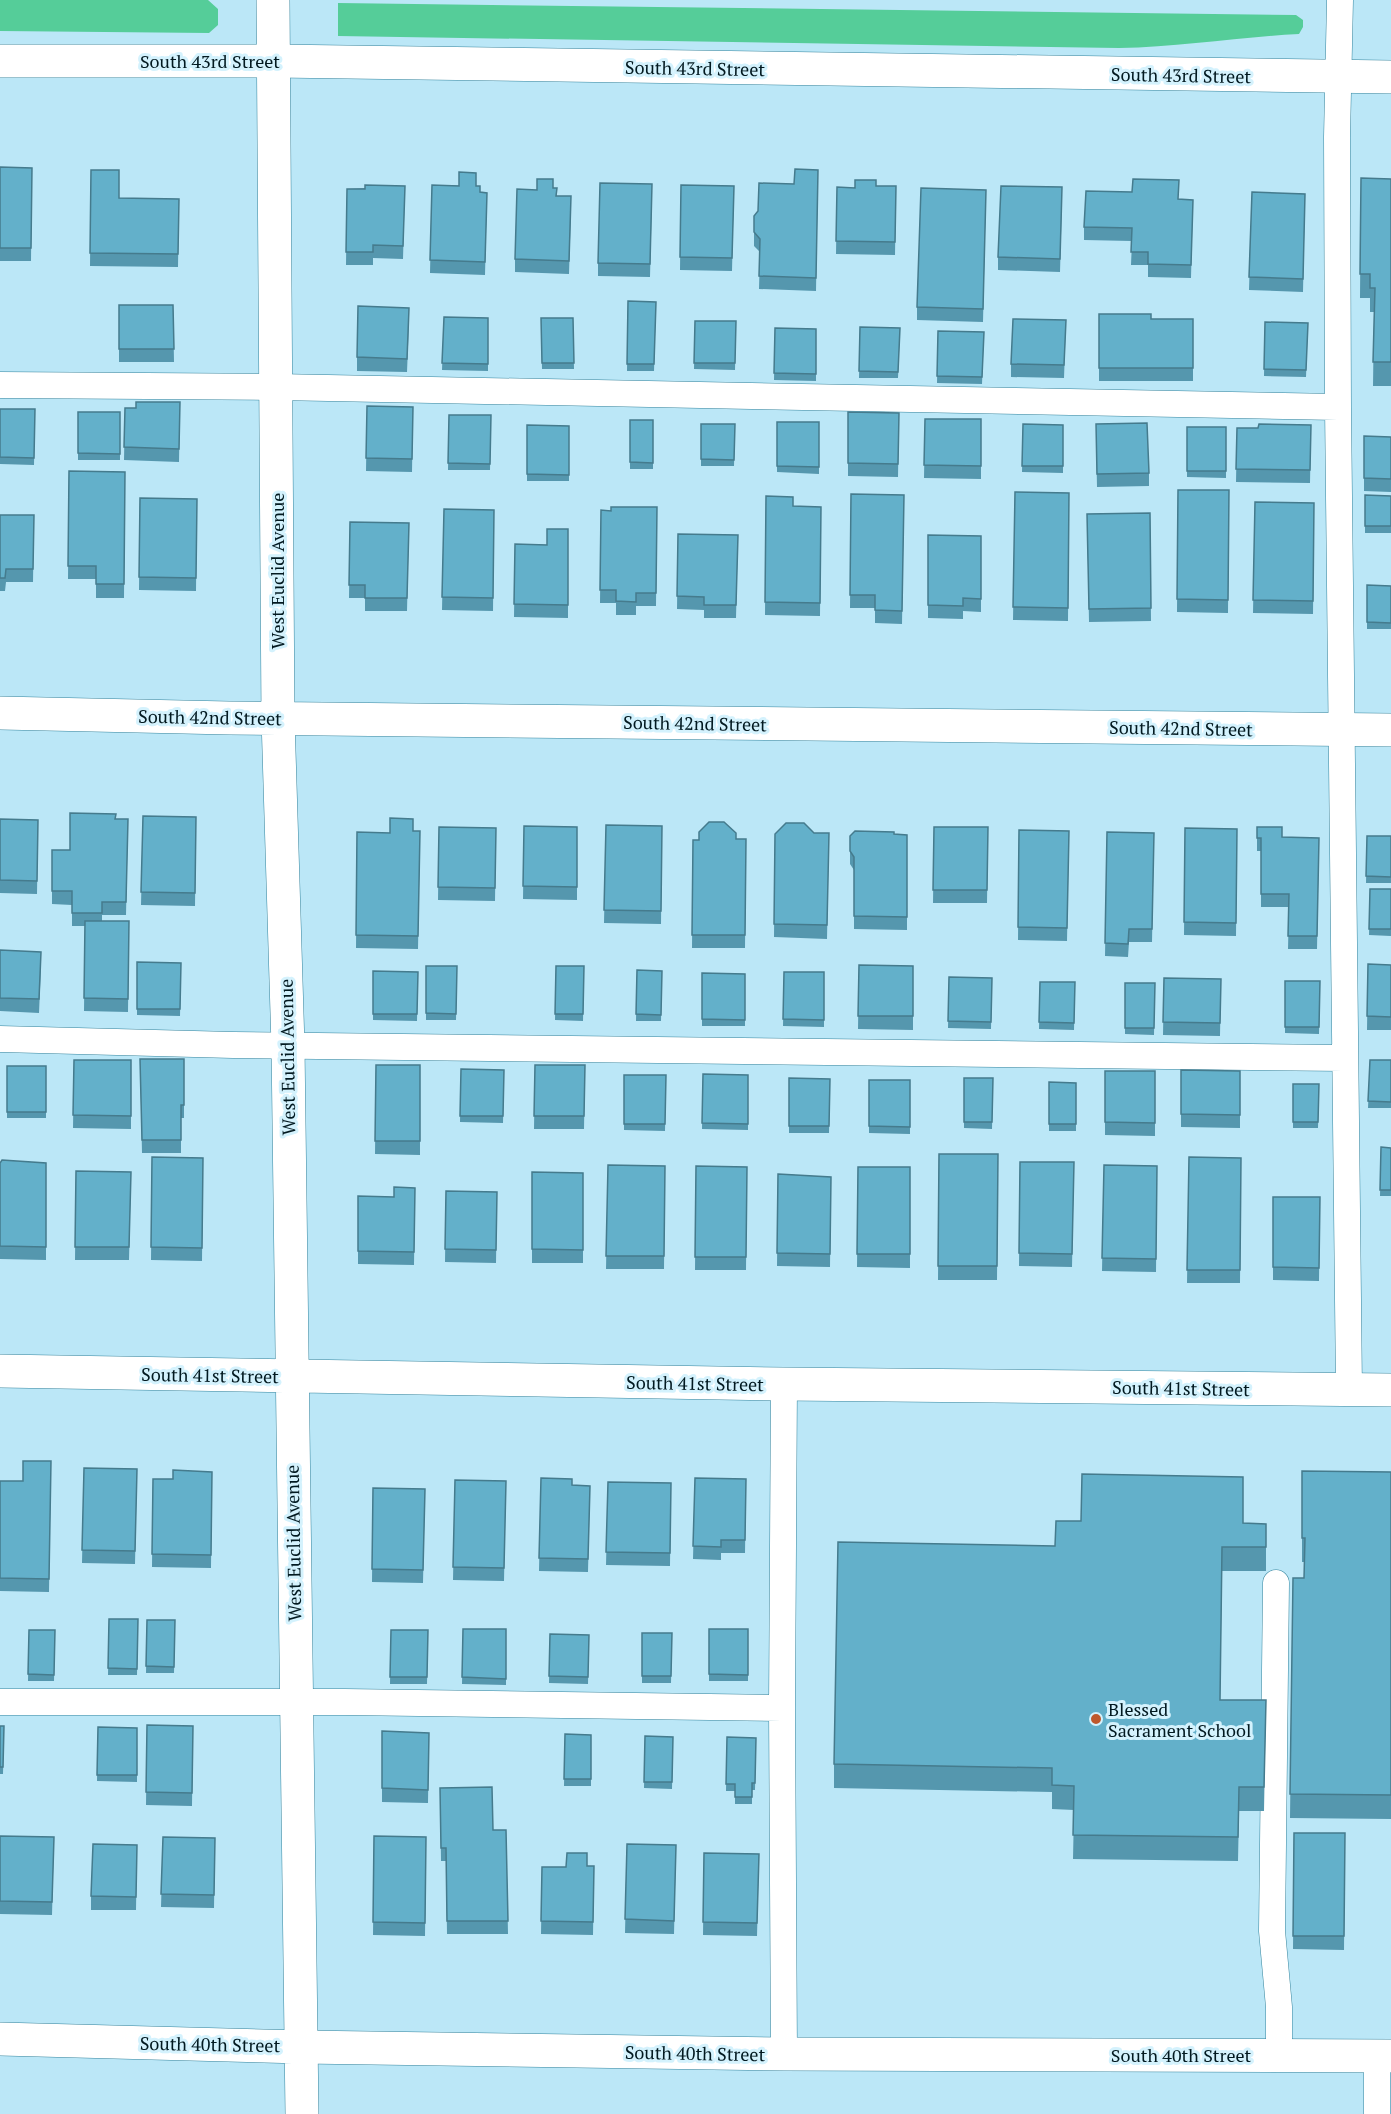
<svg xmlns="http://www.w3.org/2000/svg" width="1391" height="2114" viewBox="0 0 1391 2114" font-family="'PT Serif',serif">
  <rect width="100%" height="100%" fill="#bbe7f7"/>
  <path fill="#55cd99" d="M0,0H208L218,9V25L209,33L0,31Z
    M338,3L1296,15L1303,20V27L1299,34C1239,37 1180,47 1119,48L338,36Z"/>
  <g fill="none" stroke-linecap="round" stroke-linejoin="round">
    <defs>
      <path id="lane" d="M1340,0L1337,137L1338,407L1349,1389
        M0,385L276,387L1338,407
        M0,1039L233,1045L1344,1058
        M784,1384L782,1708L784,2054
        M1276,1583L1272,1931L1279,2007V2055
        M0,1702H345L782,1708
        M1377,2056V2114"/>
      <path id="street" d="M273,0L278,718L288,1046L302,2114
        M0,713L229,718L1391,730
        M0,1371L784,1384L1391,1390
        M0,2039L302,2047L784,2054L1391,2056"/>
      <path id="secondary" d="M0,61H275L1391,77"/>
    </defs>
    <use href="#lane" stroke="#34849d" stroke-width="27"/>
    <use href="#street" stroke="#34849d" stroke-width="34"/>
    <use href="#secondary" stroke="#34849d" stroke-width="34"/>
    <use href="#lane" stroke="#fff" stroke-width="26"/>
    <use href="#street" stroke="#fff" stroke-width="33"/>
    <use href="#secondary" stroke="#fff" stroke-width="33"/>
  </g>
  <path fill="#5597ae" d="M0,167L32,168L31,261H0Z
    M91,170L119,198L179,199L178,267L90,266Z
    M818,170L816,291L759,289L760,252L754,246V216Z
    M1361,178L1391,179V386H1373L1374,312H1370V298H1360Z
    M432,185L476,186L480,192L487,193L485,275L430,273Z
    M681,185L734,186L732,271L680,270Z
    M405,186L403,259L373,258V265H346L347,189Z
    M876,186H896L895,255L836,254L837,187L855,188Z
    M553,188L557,196L571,209L569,274L515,272V259L537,190Z
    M986,190L983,322L917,320V307Z
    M1252,192L1305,194L1303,292L1249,290Z
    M652,197L650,277L598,276V263Z
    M1179,199L1193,200L1191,278L1148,277V265H1131L1132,241L1084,240V227Z
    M1062,200L1060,272L998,270V257Z
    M628,301L656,302L654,371H627Z
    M119,305H173L174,362H119Z
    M1099,314L1151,319H1193V381H1099Z
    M444,317L488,318V371L442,370Z
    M541,318H573L574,369H542Z
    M1066,320L1064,378L1011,377V364Z
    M409,321L407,372L357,371V357Z
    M695,321H736L735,370L694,369Z
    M1265,322L1308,323L1306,377L1264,376Z
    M860,327L900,328L898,378H859Z
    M775,328L816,329V381L774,380Z
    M938,331L984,332L982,384L937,383Z
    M180,402L179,462L124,460L125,408H136Z
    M367,406L413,407L412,472L366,471Z
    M0,409H35L34,465L0,464Z
    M78,412H120V460H78Z
    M848,412L899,413L898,477L848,476Z
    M449,415H491L490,470H448Z
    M925,419H981V479L924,478Z
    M630,420H653V469H630Z
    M777,422H819V474L777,472Z
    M701,424H735L734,466H701Z
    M1023,424L1063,425V473L1022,472Z
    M527,425L569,426V481H527Z
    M1311,425L1310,483L1236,482L1237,428H1258Z
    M1187,427H1226V478L1187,477Z
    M1364,436L1391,437V492L1364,491Z
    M1096,437L1149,473V486L1097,487Z
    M69,471L125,472L124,598H96V579H68Z
    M1178,490H1229L1228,613L1177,612Z
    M1015,492L1069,493L1068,621L1013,620Z
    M851,494L904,495L902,624L875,623V608H850Z
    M1365,495L1391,496V533H1365Z
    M766,496L793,506L821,507L820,616L765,615Z
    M140,498L197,499L196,591L139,590Z
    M1255,502L1314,503L1313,614L1253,613Z
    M657,507L656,606H636V615H616V603H600L601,510L611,511Z
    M444,509L494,510L493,611L442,610Z
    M1150,513L1151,621L1089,622L1087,514Z
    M0,515H34L33,582H6L5,591H0Z
    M350,522L409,523L407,611H365V598H349Z
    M568,529V618L514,617L515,544L547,545Z
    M678,534L738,535L736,618H704V610L677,609Z
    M928,535L981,536V612L963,611V619L928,618Z
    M1367,585L1391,586V629H1367Z
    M143,816L196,817L195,906L141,905Z
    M0,819L38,820L37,894L0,893Z
    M116,819H128L126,915H102V921H129L128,1012L84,1011L85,926H72V905L52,904V850H70Z
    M606,825L662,826L661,924L604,923Z
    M524,826L577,827V900L523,899Z
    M439,827L496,828L495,901L438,900Z
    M934,827H988L987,903H933Z
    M1257,827L1282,837L1319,838L1317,949H1288L1289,907H1261V851H1257Z
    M1185,828L1237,829L1236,936L1184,935Z
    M1019,830L1069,831L1067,941L1018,940Z
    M420,831L418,949L356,948L357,832L390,833Z
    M1107,832L1154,833L1152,942H1129L1128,957L1105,956Z
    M814,833H829L827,939L774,937L775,834Z
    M894,834L907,835V930L854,929V870L850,864V836Z
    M1367,836H1391V883H1366Z
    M746,839L745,948H692L693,840Z
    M1370,889H1391V936L1369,935Z
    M0,950L41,965L39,1013L0,1011Z
    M137,962L181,963L180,1016L137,1015Z
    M1368,964L1391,965V1030H1367Z
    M859,965L913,966V1030L858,1029Z
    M426,966H457L456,1020H426Z
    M556,966H584L583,1021L555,1020Z
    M637,970L662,971L661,1021H636Z
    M373,971L418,972L417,1021L373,1020Z
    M784,972H824V1027L783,1026Z
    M702,973L745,974V1026H702Z
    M949,977L992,978L991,1029L948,1028Z
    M1164,978L1221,979L1220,1036L1163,1035Z
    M1285,981H1320L1319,1034L1285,1033Z
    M1040,982H1075L1074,1030L1039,1029Z
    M1125,983H1155L1154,1035L1125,1034Z
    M140,1059H184V1118H181V1153H142Z
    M74,1060H131V1129L73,1128Z
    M1370,1060H1391V1108H1368Z
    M376,1065H420V1155L375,1154Z
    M535,1065H585L584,1129H534Z
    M7,1066H46V1118H7Z
    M461,1069L504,1070L503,1123L460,1122Z
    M1181,1070L1240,1071V1128L1181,1127Z
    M1105,1071H1155V1136L1105,1135Z
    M703,1074L748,1075V1130L702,1129Z
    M624,1075H666L665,1131L624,1130Z
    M789,1078L830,1079L829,1133H789Z
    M964,1078H993L992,1129L964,1128Z
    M869,1080H910V1134L869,1133Z
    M1049,1082L1076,1083V1131H1049Z
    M1293,1084H1319L1318,1128H1293Z
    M1381,1147L1391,1148V1196H1380Z
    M939,1154H998L997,1280H938Z
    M152,1157L203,1158L202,1261L151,1260Z
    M1189,1157L1241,1158L1240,1283H1187Z
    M1020,1162H1074L1072,1267L1019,1266Z
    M0,1163H46V1260L0,1259Z
    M608,1165L665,1166L664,1269H606Z
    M1104,1165L1157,1166L1156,1272L1102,1271Z
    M696,1166L747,1167L746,1270H695Z
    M858,1167H910V1268L857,1267Z
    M76,1171L131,1172L129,1260H75Z
    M532,1172L583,1173V1263H532Z
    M778,1174L831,1177L830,1267L777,1266Z
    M415,1188L414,1265L358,1264V1196L394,1197Z
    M446,1191L497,1192L496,1263L445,1262Z
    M1273,1197H1320L1319,1281L1273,1280Z
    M51,1461L49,1592L0,1591V1481H23Z
    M84,1468L137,1469L135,1564L82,1563Z
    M1302,1471L1391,1472V1819L1290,1818L1293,1578H1304V1562H1302Z
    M212,1472L211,1568L152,1567L153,1479H173Z
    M541,1478L572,1485L590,1486L588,1572L539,1571Z
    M695,1478L746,1479L745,1553H721V1560L693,1559Z
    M455,1480L506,1481L504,1581L453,1580Z
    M608,1482L671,1483L670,1566L606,1565Z
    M373,1488L425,1489L423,1583L372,1582Z
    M1243,1523L1266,1524V1571H1222L1220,1700H1266L1264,1811H1239L1238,1861L1073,1859L1074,1810L1052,1809V1792L834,1788V1764L1055,1546Z
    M109,1619H138L137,1675H108Z
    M147,1620H175L174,1673H146Z
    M463,1629H506V1685L462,1684Z
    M709,1629H748V1681H709Z
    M29,1630H55L54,1681H28Z
    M391,1630H428L427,1684H390Z
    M642,1633H672L671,1683H642Z
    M550,1634L589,1635L588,1684L549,1683Z
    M147,1725L193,1726L192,1806L146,1805Z
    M0,1726H4L3,1774H0Z
    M98,1727L137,1728V1782L97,1781Z
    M382,1731L429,1733L428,1803L382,1802Z
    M565,1734L591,1735V1786H564Z
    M645,1736L673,1737L672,1789L644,1788Z
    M727,1737L756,1738L755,1790H752V1804H735V1791H726Z
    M440,1788L493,1830H506L508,1934H447L446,1861H441Z
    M1294,1833H1345L1344,1950L1293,1949Z
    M0,1836L54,1837L52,1915L0,1914Z
    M374,1836L426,1837L425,1936L373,1935Z
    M163,1837L215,1838L214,1908L161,1907Z
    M627,1844L676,1845L674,1934L625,1933Z
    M137,1845L136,1910H91V1896Z
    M704,1853L759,1854L757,1936L703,1935Z
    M587,1866H594L593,1935L541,1934L542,1867H566Z"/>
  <path fill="#63b0ca" stroke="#457b8d" stroke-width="1.5" d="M0,167L32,168L31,248H0Z
    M795,169L818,170L816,278L759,276L760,239L754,232V216L758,211L759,183L794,184Z
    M91,170H119V198L179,199L178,254L90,253Z
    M459,172L476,173V186H480V192L487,193L485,262L430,260L432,185L459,186Z
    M1361,178L1391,179V362H1373L1375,288H1370V274H1360Z
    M537,179H553V188H557L556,196H571L569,261L515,259L517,189L537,190Z
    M1133,179L1179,180L1178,199L1193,200L1191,265L1148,264V252H1131L1132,228L1084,227L1086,191L1132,192Z
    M855,180H876V186H896L895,242L836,241L837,187L855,188Z
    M600,183L652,184L650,264L598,263Z
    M365,185L405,186L403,246L373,245V252H346L347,189H365Z
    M681,185L734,186L732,258L680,257Z
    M1001,186L1062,187L1060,259L998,257Z
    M921,188L986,190L983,309L917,307Z
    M1252,192L1305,194L1303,279L1249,277Z
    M628,301L656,302L654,364H627Z
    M119,305H173L174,349H119Z
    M358,306L409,308L407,359L357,357Z
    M1099,314H1151V319H1193V368H1099Z
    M444,317L488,318V364L442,363Z
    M541,318H573L574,363H542Z
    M1013,319L1066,320L1064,365L1011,364Z
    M695,321H736L735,363H694Z
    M1265,322L1308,323L1306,370L1264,369Z
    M860,327L900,328L898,372L859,371Z
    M775,328L816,329V374L774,373Z
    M938,331L984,332L982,377L937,376Z
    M136,402H180L179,449L124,447L125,408H136Z
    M367,406L413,407L412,459L366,458Z
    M0,409H35L34,458L0,457Z
    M78,412H120V454L78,453Z
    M848,412L899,413L898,464L848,463Z
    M449,415H491L490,464L448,463Z
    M925,419H981V466L924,465Z
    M630,420H653V463L630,462Z
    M777,422H819V467L777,466Z
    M1147,423L1149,473L1097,474L1096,424Z
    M701,424H735L734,460L701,459Z
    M1023,424L1063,425V466H1022Z
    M1259,424L1311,425L1310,470L1236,469L1237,428H1258Z
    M527,425L569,426V475L527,474Z
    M1187,427H1226V471H1187Z
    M1364,436L1391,437V479L1364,478Z
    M69,471L125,472L124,584H96V566H68Z
    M1178,490H1229L1228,600L1177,599Z
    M1015,492L1069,493L1068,608L1013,607Z
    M851,494L904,495L902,611L875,610V595H850Z
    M1365,495L1391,496V526H1365Z
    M766,496L793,497V506L821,507L820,603L765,602Z
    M140,498L197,499L196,578L139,577Z
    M1255,502L1314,503L1313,601L1253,600Z
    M611,507H657L656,593H636V602L616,601V590H600L601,510L611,511Z
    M444,509L494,510L493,598L442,597Z
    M1150,513L1151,608L1089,609L1087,514Z
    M0,515H34L33,569H6L5,578H0Z
    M350,522L409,523L407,598H365V585H349Z
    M547,529H568V605L514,604L515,544L547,545Z
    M678,534L738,535L736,605H704V597L677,596Z
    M928,535L981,536V599L963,598V606L928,605Z
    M1367,585L1391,586V623L1367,622Z
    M70,813L116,814L115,819H128L126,902H102V913H72V891H52V850H70Z
    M143,816L196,817L195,893L141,892Z
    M390,818L413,819V831H420L418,936L356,935L357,832L390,833Z
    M0,819L38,820L37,881L0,880Z
    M709,822H724L736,833V839H746L745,935H692L693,840H699V832Z
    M786,823H804L814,833H829L827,925L774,924L775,834Z
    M606,825L662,826L661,911L604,910Z
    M524,826L577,827V887L523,886Z
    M439,827L496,828L495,888L438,887Z
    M934,827H988L987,890H933Z
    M1257,827H1282V837L1319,838L1317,936H1288L1289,894H1261V838H1257Z
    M1185,828L1237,829L1236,923L1184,922Z
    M1019,830L1069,831L1067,928L1018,927Z
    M855,831L894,832V834L907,835V917L854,916V857L850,851V836Z
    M1107,832L1154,833L1152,929H1129L1128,944L1105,943Z
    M1367,836H1391V877L1366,876Z
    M1370,889H1391V929H1369Z
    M85,921H129L128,999L84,998Z
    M0,950L41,952L39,999L0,998Z
    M137,962L181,963L180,1009H137Z
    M1368,964L1391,965V1017L1367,1016Z
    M859,965L913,966V1016H858Z
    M426,966H457L456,1014L426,1013Z
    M556,966H584L583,1014H555Z
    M637,970L662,971L661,1015L636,1014Z
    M373,971L418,972L417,1014H373Z
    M784,972H824V1020L783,1019Z
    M702,973L745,974V1020L702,1019Z
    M949,977L992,978L991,1022L948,1021Z
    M1164,978L1221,979L1220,1023L1163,1022Z
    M1285,981H1320L1319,1027H1285Z
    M1040,982H1075L1074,1023L1039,1022Z
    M1125,983H1155L1154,1028H1125Z
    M140,1059H184V1105H181V1140H142Z
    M74,1060H131V1116L73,1115Z
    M1370,1060H1391V1102L1368,1101Z
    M376,1065H420V1141H375Z
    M535,1065H585L584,1116H534Z
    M7,1066H46V1112H7Z
    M461,1069L504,1070L503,1116H460Z
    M1181,1070L1240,1071V1115L1181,1114Z
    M1105,1071H1155V1123L1105,1122Z
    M703,1074L748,1075V1124L702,1123Z
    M624,1075H666L665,1124H624Z
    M789,1078L830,1079L829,1126H789Z
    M964,1078H993L992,1122H964Z
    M869,1080H910V1127L869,1126Z
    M1049,1082L1076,1083V1124H1049Z
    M1293,1084H1319L1318,1122H1293Z
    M1381,1147L1391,1148V1190H1380Z
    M939,1154H998L997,1266H938Z
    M152,1157L203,1158L202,1248L151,1247Z
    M1189,1157L1241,1158L1240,1270H1187Z
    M2,1160L46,1163V1247L0,1246V1163Z
    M1020,1162H1074L1072,1254L1019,1253Z
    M608,1165L665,1166L664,1256H606Z
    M1104,1165L1157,1166L1156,1259L1102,1258Z
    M696,1166L747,1167L746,1257H695Z
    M858,1167H910V1254H857Z
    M76,1171L131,1172L129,1247H75Z
    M532,1172L583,1173V1250L532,1249Z
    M778,1174L831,1177L830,1254L777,1253Z
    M394,1187L415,1188L414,1252L358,1251V1196L394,1197Z
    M446,1191L497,1192L496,1250L445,1249Z
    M1273,1197H1320L1319,1268L1273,1267Z
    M23,1461H51L49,1579L0,1578V1481H23Z
    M84,1468L137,1469L135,1551L82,1550Z
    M173,1470L212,1472L211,1555L152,1554L153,1479H173Z
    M1302,1471L1391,1472V1795L1290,1794L1293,1578H1304L1305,1538H1302Z
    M1082,1474L1243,1477V1523L1266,1524V1547H1222L1220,1700H1266L1264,1787H1239L1238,1837L1073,1835L1074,1786L1052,1785V1768L834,1764L838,1542L1055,1546L1056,1521H1081Z
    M541,1478L572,1479V1485L590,1486L588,1559L539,1558Z
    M695,1478L746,1479L745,1540H721V1547L693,1546Z
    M455,1480L506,1481L504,1568L453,1567Z
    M608,1482L671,1483L670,1553L606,1552Z
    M373,1488L425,1489L423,1570L372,1569Z
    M109,1619H138L137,1669L108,1668Z
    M147,1620H175L174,1667L146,1666Z
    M463,1629H506V1679L462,1677Z
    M709,1629H748V1675L709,1674Z
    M29,1630H55L54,1675L28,1674Z
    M391,1630H428L427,1677H390Z
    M642,1633H672L671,1676H642Z
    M550,1634L589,1635L588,1677L549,1676Z
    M147,1725L193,1726L192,1793L146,1792Z
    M0,1726H4L3,1767H0Z
    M98,1727L137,1728V1775H97Z
    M382,1731L429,1733L428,1790L382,1788Z
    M565,1734L591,1735V1779H564Z
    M645,1736L673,1737L672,1782H644Z
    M727,1737L756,1738L755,1783H752V1797H735V1784H726Z
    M492,1787L493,1830H506L508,1921H447L446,1848H441L440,1788Z
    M1294,1833H1345L1344,1936H1293Z
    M0,1836L54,1837L52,1902L0,1901Z
    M374,1836L426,1837L425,1923L373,1922Z
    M163,1837L215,1838L214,1895L161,1894Z
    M93,1844L137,1845L136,1897L91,1896Z
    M627,1844L676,1845L674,1921L625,1919Z
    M567,1853H587V1866H594L593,1922L541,1921L542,1867H566Z
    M704,1853L759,1854L757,1923L703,1922Z"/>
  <circle fill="#be582c" stroke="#d4f2fd" stroke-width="2" cx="1096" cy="1719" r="6"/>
  <g text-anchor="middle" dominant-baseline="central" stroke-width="6" stroke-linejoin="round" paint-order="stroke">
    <g font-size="18" fill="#021920" stroke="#d4f2fd">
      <text x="210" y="61">South 43rd Street</text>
      <text transform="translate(695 68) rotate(1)">South 43rd Street</text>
      <text transform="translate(1181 75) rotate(1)">South 43rd Street</text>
      <text transform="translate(277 571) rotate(-90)">West Euclid Avenue</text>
      <text transform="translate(210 717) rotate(1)">South 42nd Street</text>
      <text transform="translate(695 723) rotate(1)">South 42nd Street</text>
      <text transform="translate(1181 728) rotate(1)">South 42nd Street</text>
      <text transform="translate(287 1057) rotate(-91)">West Euclid Avenue</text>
      <text transform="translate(210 1375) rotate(1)">South 41st Street</text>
      <text transform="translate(695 1383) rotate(1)">South 41st Street</text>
      <text transform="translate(1181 1388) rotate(1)">South 41st Street</text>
      <text transform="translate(293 1543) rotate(-91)">West Euclid Avenue</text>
      <text transform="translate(210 2044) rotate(1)">South 40th Street</text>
      <text transform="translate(695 2053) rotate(1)">South 40th Street</text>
      <text x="1181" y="2055">South 40th Street</text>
    </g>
    <g font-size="18" fill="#021920" stroke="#d4f2fd" text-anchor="start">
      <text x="1108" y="1709">Blessed<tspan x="1108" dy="21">Sacrament School</tspan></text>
    </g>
  </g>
</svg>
